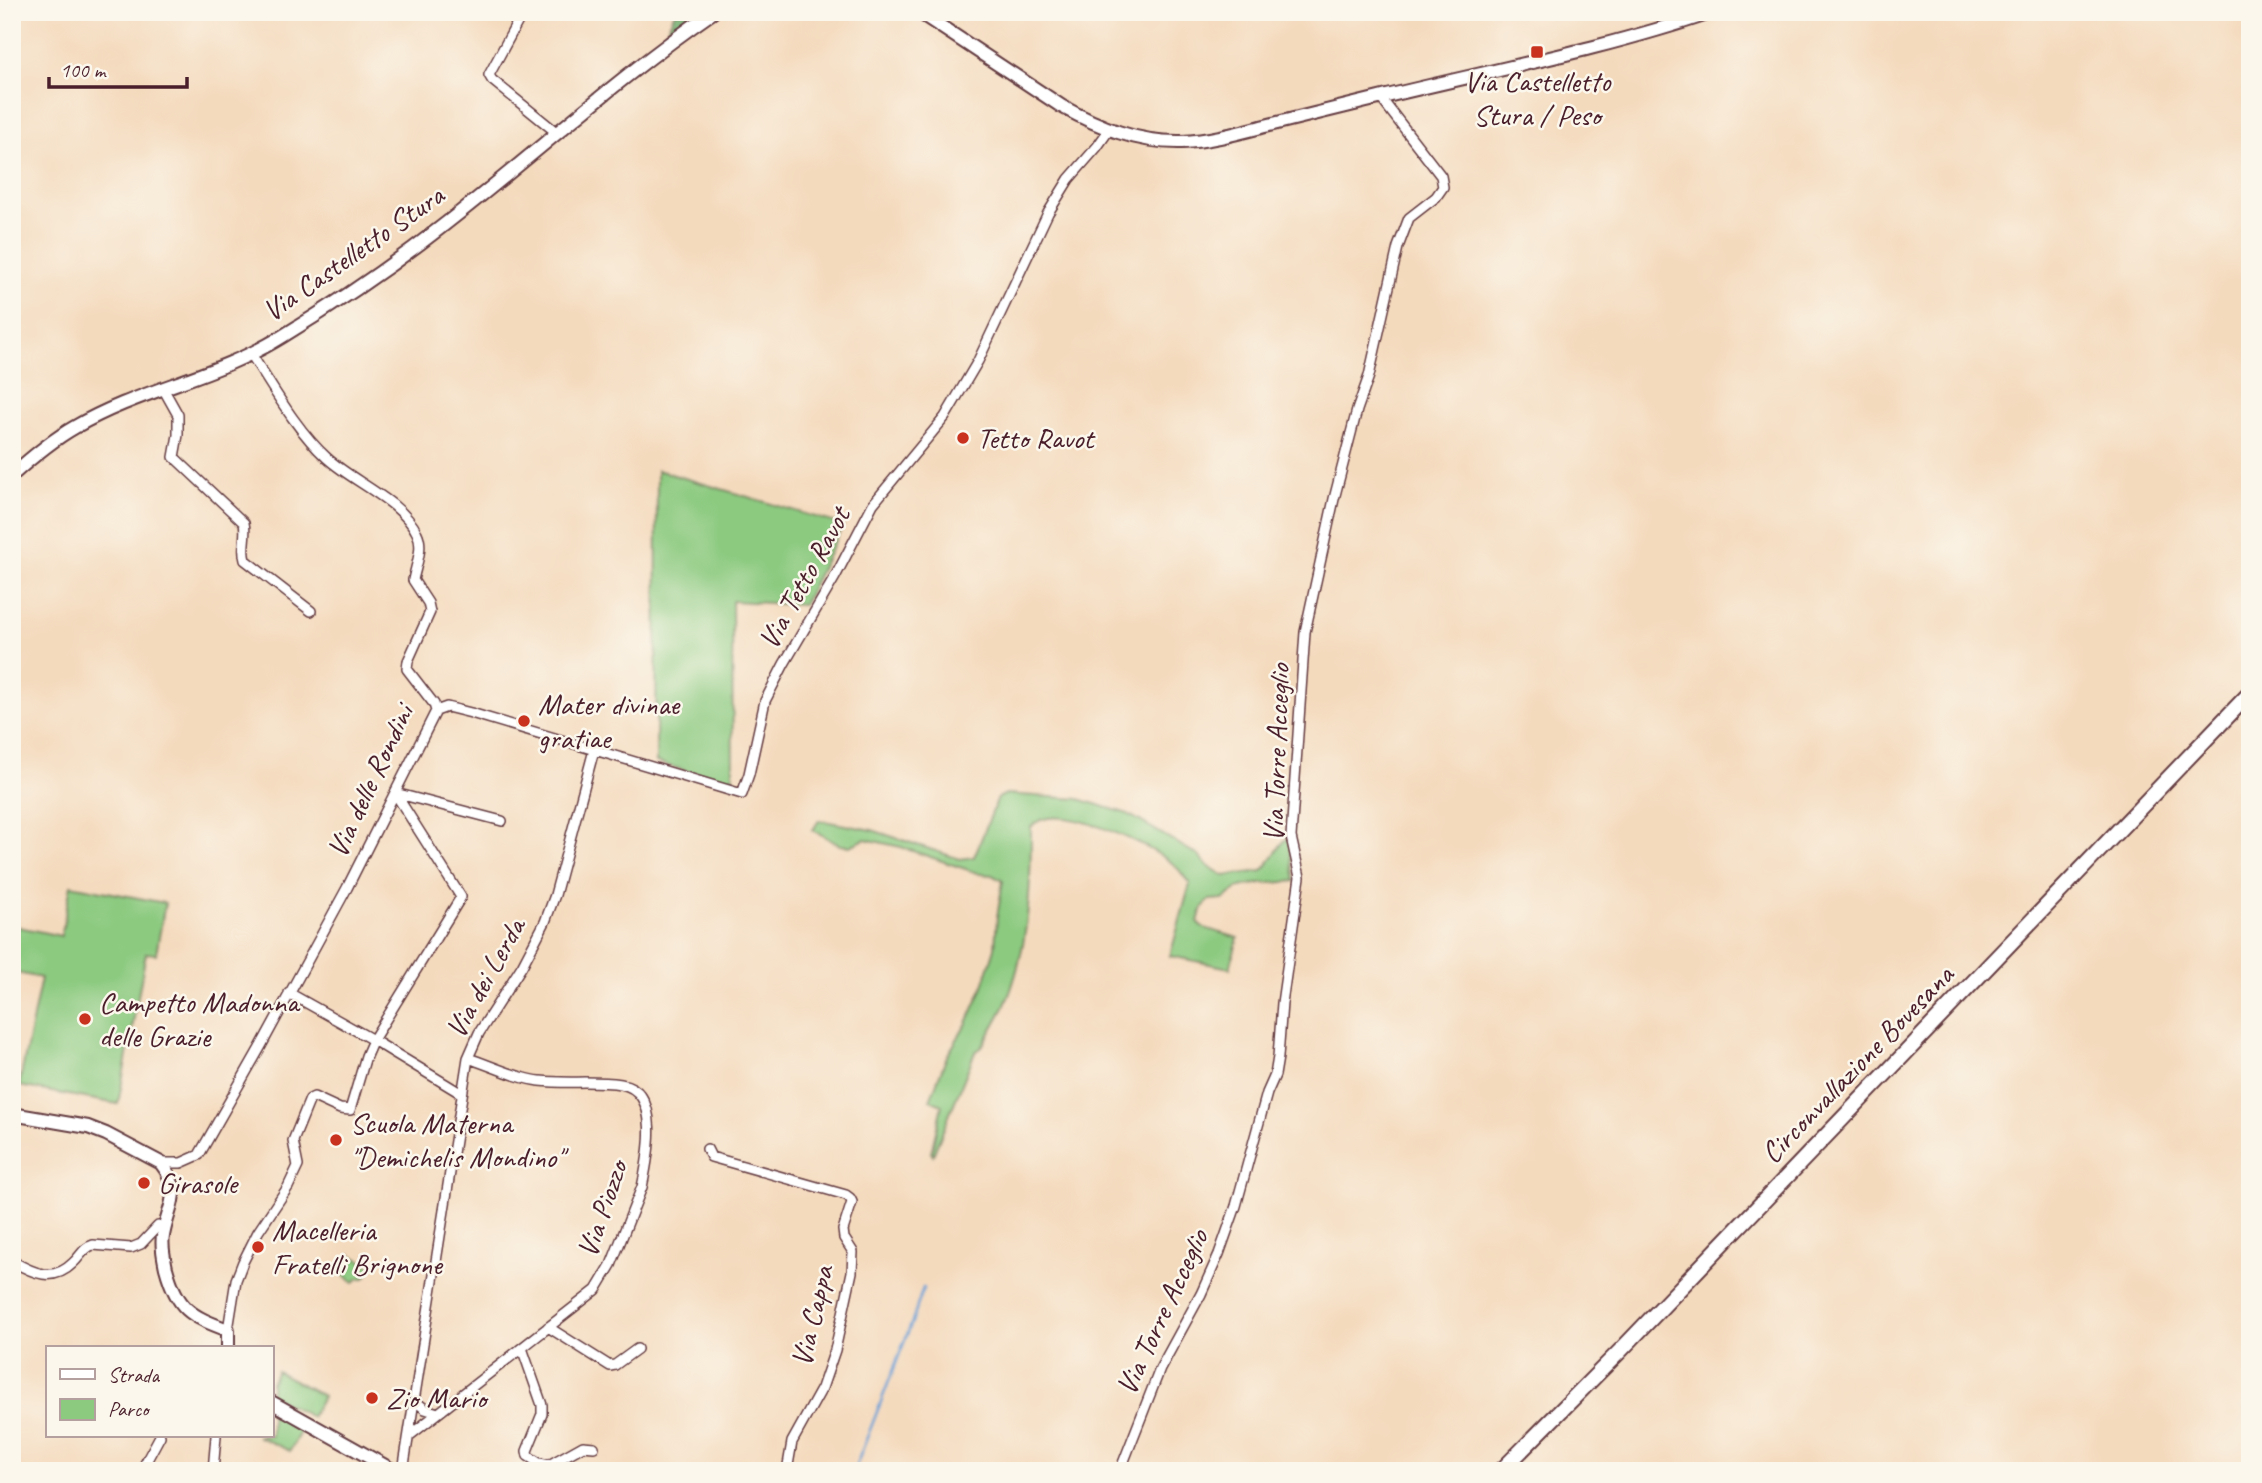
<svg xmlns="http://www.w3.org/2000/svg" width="2262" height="1483" viewBox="0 0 2262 1483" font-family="Caveat,sans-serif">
  <rect width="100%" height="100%" fill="#fbf7ec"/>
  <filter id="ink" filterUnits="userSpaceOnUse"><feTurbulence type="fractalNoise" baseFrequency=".0143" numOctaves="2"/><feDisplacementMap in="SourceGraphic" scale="14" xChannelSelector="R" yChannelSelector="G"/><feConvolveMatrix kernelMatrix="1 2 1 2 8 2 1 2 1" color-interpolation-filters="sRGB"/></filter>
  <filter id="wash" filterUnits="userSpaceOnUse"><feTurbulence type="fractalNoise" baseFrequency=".00686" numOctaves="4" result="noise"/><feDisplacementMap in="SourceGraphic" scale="28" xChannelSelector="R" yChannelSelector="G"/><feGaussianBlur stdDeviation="1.57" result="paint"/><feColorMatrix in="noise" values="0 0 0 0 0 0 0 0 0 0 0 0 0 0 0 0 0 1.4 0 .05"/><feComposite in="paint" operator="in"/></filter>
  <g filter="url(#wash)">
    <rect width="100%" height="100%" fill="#f4dabd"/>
    <path fill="#8cca80" stroke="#6b7456" stroke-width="2" d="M657,470L843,525L803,605L732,601L733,785L656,762Z
      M1006,794L1079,799L1128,814L1199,856C1209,870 1212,867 1224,876L1262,871C1273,860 1277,847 1288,837L1295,881L1248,885L1238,888L1224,899L1209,900L1201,910L1198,922L1201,927L1238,938L1230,968L1170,956L1190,884C1184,877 1179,868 1172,863C1148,845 1055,798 1031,827C1031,886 1029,949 1005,1005C998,1020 989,1034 981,1048L975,1052L933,1155L931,1153L942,1105L930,1100L947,1056L967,1023L982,989L995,948L997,917L1003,881L992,875L980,874L901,847L865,839L850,846L840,845L813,830L819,820L872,830L960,859L974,857L998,798Z
      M71,885L165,903L156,954L146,953L118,1104L19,1086L41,978L12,972V937L14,926L61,936Z
      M350,1254L372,1267L365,1278H359L354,1282L338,1271Z
      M277,1371L323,1396L311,1417L271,1395V1382Z
      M271,1407L297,1419L301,1430L290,1451L257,1436H271Z"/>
    <path fill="#71ae6e" stroke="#5e664c" stroke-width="2" d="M675,12H703L662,41Z"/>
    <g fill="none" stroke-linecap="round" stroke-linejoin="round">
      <path stroke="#679fd5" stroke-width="2.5" d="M854,1471L912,1322L923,1288"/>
    </g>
  </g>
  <g filter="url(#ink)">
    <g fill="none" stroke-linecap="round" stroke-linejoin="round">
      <defs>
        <path id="street" d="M523,12L489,75L492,80L556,132
          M164,390L178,415V435L174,457L244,523C247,535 241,548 245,560L311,611
          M436,711L447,707L471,713L742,794L749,774L765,701L784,664L835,577L873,504L945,417L978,361L1048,213L1069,179L1097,147L1109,130
          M395,793L502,821
          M289,993L373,1040L462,1094
          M707,1149L711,1157L846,1195L850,1198L852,1202L843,1230L844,1238L853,1252L852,1272L835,1350L822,1388L792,1442L787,1471
          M161,1163H181L199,1155L261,1046L347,888L436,711L434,704L407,669L408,661L430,612L428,603L413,580C416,565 424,547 417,533C402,501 353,482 327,458C297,431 273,388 251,354
          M12,1261C33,1273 53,1283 73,1263C81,1256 83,1248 93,1245L131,1248L141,1244L158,1226H165
          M548,1327L610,1366L615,1365L637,1349
          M228,1330L236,1280L243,1262L258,1232L288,1187L298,1166L293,1141L310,1099L314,1097L340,1109L350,1110L366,1056L373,1040L461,897L395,793
          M522,1348L542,1405V1414L527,1451L528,1456L539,1463L549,1465L583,1446L594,1447
          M415,1401L425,1409L438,1413
          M409,1436L596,1290L611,1265L642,1187C648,1159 663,1091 621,1084C594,1080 567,1084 540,1081C518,1079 490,1065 468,1058
          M141,1471L160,1436
          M213,1471L216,1436
          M403,1471L468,1058L479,1033L522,966L545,922L555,895L594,750
          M1120,1471L1160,1369L1201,1294L1219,1254L1236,1206L1267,1093L1275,1075L1278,1057L1282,1003L1300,877L1291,837L1305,632L1334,499L1357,410L1369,376L1398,247L1409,218L1436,197L1443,187L1441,176L1380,97"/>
        <path id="secondary" d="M919,12L1061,106C1099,127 1137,143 1182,142C1209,141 1238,133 1265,126C1303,117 1341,107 1379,98C1489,71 1605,49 1713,12
          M12,475C32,457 52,440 75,427C140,389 218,377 283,336C337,303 390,267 440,228C532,157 617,78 713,12
          M12,1114L88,1127L106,1134L161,1163C184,1192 168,1206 163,1236C161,1246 164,1258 166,1268C177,1309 190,1316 228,1330V1348
          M271,1402L394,1471"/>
        <path id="primary" d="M1501,1471L1620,1351L2250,693"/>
      </defs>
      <use href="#street" stroke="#643b41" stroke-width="12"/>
      <use href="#secondary" stroke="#643b41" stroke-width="16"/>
      <use href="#primary" stroke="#643b41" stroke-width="18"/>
      <use href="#street" stroke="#fff" stroke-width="9"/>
      <use href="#secondary" stroke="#fff" stroke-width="12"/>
      <use href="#primary" stroke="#fff" stroke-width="14"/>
    </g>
  </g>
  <g fill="#c8321e" stroke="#fbf7ec" stroke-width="2.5">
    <rect x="1530" y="45" width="14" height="14" rx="3.5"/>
    <circle cx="963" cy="438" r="7"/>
    <circle cx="524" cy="721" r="7"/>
    <circle cx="85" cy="1019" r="7"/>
    <circle cx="336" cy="1140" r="7"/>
    <circle cx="144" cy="1183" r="7"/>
    <circle cx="258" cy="1247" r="7"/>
    <circle cx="372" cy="1398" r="7"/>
  </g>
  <g text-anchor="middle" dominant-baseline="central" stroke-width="5" stroke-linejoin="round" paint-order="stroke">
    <g font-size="30" fill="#4a1f2b" stroke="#fbf7ec" text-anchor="start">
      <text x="1537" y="81" text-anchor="middle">Via Castelletto<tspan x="1537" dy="34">Stura / Peso</tspan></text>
      <text x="977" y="438">Tetto Ravot</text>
      <text x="538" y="704">Mater divinae<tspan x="538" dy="34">gratiae</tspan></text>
      <text x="99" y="1002">Campetto Madonna<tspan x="99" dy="34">delle Grazie</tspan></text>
      <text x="350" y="1123">Scuola Materna<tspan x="350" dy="34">"Demichelis Mondino"</tspan></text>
      <text x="158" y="1183">Girasole</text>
      <text x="272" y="1230">Macelleria<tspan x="272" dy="34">Fratelli Brignone</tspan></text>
      <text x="386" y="1398">Zio Mario</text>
    </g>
    <g font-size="30" fill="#4a1f2b" stroke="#fbf7ec">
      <text transform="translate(353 253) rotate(-35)">Via Castelletto Stura</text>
      <text transform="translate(804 578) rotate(-61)">Via Tetto Ravot</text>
      <text transform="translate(1276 753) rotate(-88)">Via Torre Acceglio</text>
      <text transform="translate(370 781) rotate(-65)">Via delle Rondini</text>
      <text transform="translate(485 978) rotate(-61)">Via dei Lerda</text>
      <text transform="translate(1857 1064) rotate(-46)">Circonvallazione Bovesana</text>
      <text transform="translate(602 1209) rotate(-71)">Via Piozzo</text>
      <text transform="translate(1162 1312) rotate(-65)">Via Torre Acceglio</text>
      <text transform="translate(812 1316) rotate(-77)">Via Cappa</text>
    </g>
  </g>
  <rect width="2262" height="1483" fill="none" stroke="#fbf7ec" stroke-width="42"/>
  <rect x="46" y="1346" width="228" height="91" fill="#fbf7ec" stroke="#b4a19f" stroke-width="2"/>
  <rect x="60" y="1369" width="35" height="10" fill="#ffffff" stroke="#b4a19f" stroke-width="2"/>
  <text x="108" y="1382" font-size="21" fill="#4a1f2b">Strada</text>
  <rect x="60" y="1399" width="35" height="21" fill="#8cca80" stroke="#b4a19f" stroke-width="2"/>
  <text x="108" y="1416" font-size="21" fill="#4a1f2b">Parco</text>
  <path d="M49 77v10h138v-10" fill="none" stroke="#4a1f2b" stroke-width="3.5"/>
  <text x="60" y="77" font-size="21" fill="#4a1f2b" stroke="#fbf7ec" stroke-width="5" paint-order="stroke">100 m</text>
</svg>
